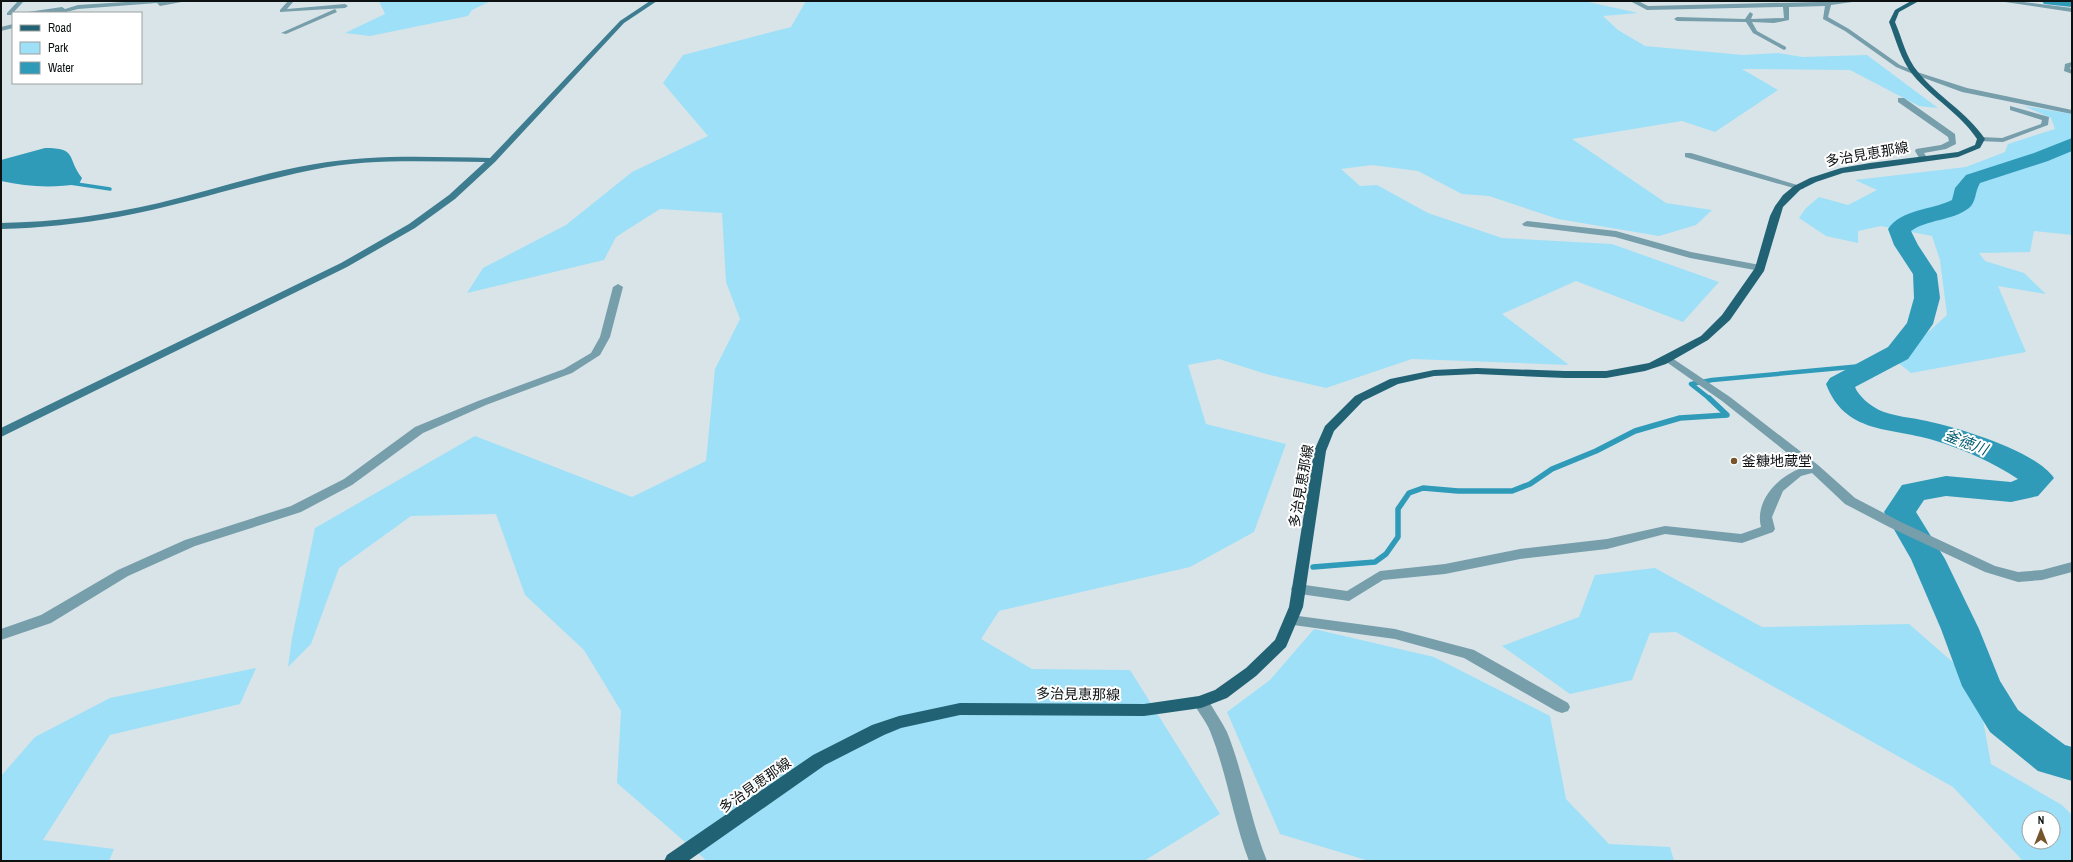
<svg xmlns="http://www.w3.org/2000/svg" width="2073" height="862" viewBox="0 0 2073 862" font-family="'Archivo Narrow','Noto Sans JP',sans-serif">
  <rect width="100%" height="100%" fill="#d9e4e8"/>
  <path fill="#9ee0f7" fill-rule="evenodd" d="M379,1H491L472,10L468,16L370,36L345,33L385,14Z
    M806,1H1584L1638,13L1603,16L1618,30L1645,46L1743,55L1778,53L1803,57L1867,55L1938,108L1919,106L1850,70L1742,69L1778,90L1715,132L1682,121L1572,139L1666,203L1712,210L1696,225L1659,236L1558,219L1489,196L1462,194L1418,171L1372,165L1341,169L1360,186L1377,185L1428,213L1502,238L1612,244L1719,282L1683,322L1576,281L1502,314L1569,365L1412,359L1326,388L1266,374L1219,359L1188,365L1206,424L1286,444L1254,532L1190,567L999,611L981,639L1032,669L1130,670L1220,814L1144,861H707L617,783L621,711L584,650L525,595L496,514L411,516L339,568L311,644L288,667L292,638L315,528L475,436L632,497L706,461L715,369L740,319L726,282L722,213L660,209L616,237L604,260L467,293L483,268L566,225L632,172L708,136L663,83L683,55L791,27Z
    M2024,106L2072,114V235L2034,231L2030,252L1979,253L1985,261L2024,273L2046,294L1998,286L2026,352L1911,373L1896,361L1947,315L1940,260L1932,236L1881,226L1858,231V243L1826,236L1799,218L1806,208L1819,197L1848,205L1877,190L1855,180L1966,167L2005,152L2008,144L2055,129L2051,118Z
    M1655,568L1762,627L1909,624L1963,671L1981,709L1991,764L2062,805L2072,815V861H2023L1953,787L1676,632L1650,633L1632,680L1570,694L1502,646L1579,617L1595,575ZM2029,818H2053V842H2029Z
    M1314,629L1434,657L1550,716L1566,799L1609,844L1670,847L1674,861H1369L1280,834L1227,712L1270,680Z
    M256,668L240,704L110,735L43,840L114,849L109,861H1V776L35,737L110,698Z"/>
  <path fill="#2f9bb9" d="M45,148C78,148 66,157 82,178L79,184C53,188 27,187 1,181V160Z"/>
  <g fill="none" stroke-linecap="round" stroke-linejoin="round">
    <path stroke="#2f9bb9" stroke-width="3.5" d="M70,183L110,189"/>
    <path stroke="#2f9bb9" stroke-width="4.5" d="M1710,399L1691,384L1712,380L1873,365"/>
    <path stroke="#2f9bb9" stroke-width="5.5" d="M1313,567L1375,562L1386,554L1398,537V509L1409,493L1423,488L1458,491H1512L1530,484L1552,469L1596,451L1635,431L1680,418L1727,415L1709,398"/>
    <path fill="#2f9bb9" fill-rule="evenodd" d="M2042,1H2072V7L2044,4Z
      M2072,138V151L2048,161L1980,183C1975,191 1976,203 1969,208C1952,221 1928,219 1911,231L1918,245L1937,274L1940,298L1933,324L1908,359L1855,387C1859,397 1870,405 1879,410C1891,416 1914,418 1927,421C1959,428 2036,451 2054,478L2038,496L2011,502L1946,496L1924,500L1916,512L1945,559L1979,629L2000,681L2018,710L2065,745L2072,747V781L2038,771L1990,732L1962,686L1941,629L1911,559L1884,512L1902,485L1946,476L2011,482L2018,479C1992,462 1963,449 1933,440C1889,427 1845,434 1826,384L1830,378L1888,347L1907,323L1914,298L1913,274L1894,245L1888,229C1901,209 1932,210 1952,200L1955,188L1966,175L2034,153Z"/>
    <path fill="#779eab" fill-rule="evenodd" d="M18,1H24L11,15H7V13Z
      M141,1H187L160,6L157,3L78,9L62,13H21L62,7L65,9L78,5Z
      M288,1H294L287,9L345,4L348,6L345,8L280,12V10Z
      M1630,1H1638L1648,6L1859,1L1831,5L1828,17L1849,29L1900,65L1917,72L1967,88L2072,110V114L1962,92L1913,74L1896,67L1845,31L1823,19L1825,6L1789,7V20L1774,23L1752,22L1757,31L1786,47V49L1784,50L1753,33L1746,22L1677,21L1674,19L1677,17L1745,19L1750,12L1753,14L1751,19L1784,18L1783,7L1647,10Z
      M1998,1H2015L2072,8V12Z
      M335,9L337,12L286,34L281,33Z
      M13,24V28L1,31V27Z
      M2072,62L2070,69L2072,70V74L2064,71L2065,64Z
      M1898,98H1904L1955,134L1956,144L1946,149L1924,153L1928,159L1921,161L1915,151L1916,149L1941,145L1949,141L1948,137L1898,102Z
      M2010,106L2049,117L2048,125L2003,142L1978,141L1977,139L1981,137L2002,138L2041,124L2042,120L2010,110Z
      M1685,153H1691L1804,187L1803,189H1797L1685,157Z
      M1527,221L1616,231L1691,252L1760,265L1765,268L1760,271L1690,258L1615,237L1524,226L1522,224Z
      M618,284L623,287L610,337L600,355L572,373L486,405L423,433L352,485L301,512L195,546L128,576L51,623L1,640V629L41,615L118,570L185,540L291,506L344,479L415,427L478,401L564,369L591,353L600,337L613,287Z
      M1669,356L1730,397L1818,465L1855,498L1901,522L1995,566L2018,572L2042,570L2072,562V572L2042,580L2018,582L1985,572L1891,528L1845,504L1812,473L1801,476L1783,491L1772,517L1775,529L1773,532L1742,543L1665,534L1607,549L1520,559L1445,574L1383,580L1349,601L1293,593L1291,589L1293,585L1298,584L1347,591L1380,571L1445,564L1520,549L1607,539L1665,526L1741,534L1761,527C1754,500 1780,474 1805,467L1722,401L1665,361L1664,359Z
      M1291,615L1395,629L1474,650L1568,703L1570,707L1568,711L1562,713L1556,711L1464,658L1395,639L1286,624L1284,620L1286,616Z
      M1201,696L1207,698C1213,709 1221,720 1227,732C1244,774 1250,819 1267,861H1249C1233,819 1227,773 1210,731C1206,721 1198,712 1193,702L1195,698Z"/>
    <path fill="#3e7c90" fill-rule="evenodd" d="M650,1H657L624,23L495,162L455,199L415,228L347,267L1,437V428L341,263L409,224L449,195L485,162C427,162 369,158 312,170C247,183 184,205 118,217C79,224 41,228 1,229V223C55,222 107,215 159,203C211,190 262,173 315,164C373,154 431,157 490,158L620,21Z"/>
    <path fill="#226275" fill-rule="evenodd" d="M1911,1H1919L1899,12L1895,22C1902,38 1906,58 1918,72C1938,97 1967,112 1985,139L1980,148L1958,157L1843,173L1816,182L1800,190L1783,207L1764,271L1730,320L1708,340L1666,364L1645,371L1606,378H1565L1477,374L1434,376L1398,384L1363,401L1334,431L1326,451L1303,607L1286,647L1256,676L1227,698L1201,708L1144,716L960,715L901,728L884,735L825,765L688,861H664L667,855L813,755L872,725L899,716L960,703L1144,704L1199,696L1215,690L1246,668L1275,640L1289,607L1314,451L1325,426L1355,396L1390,379L1434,370L1477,368L1565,371H1606L1649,363L1701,336L1722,315L1755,268L1770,216L1775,206L1783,195L1794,186L1810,178L1841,168L1870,163L1958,152L1975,145L1977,139C1960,113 1933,99 1913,75C1901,60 1896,40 1889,22L1895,10Z"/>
  </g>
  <circle fill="#76552c" stroke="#fff" stroke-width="1.5" cx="1734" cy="461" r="4"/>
  <g text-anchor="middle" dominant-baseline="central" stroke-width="4" stroke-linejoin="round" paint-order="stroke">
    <g font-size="14" fill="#0d1112" stroke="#fff">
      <text transform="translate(1867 154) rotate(-10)">多治見恵那線</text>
      <text transform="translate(1301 486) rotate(-80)">多治見恵那線</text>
      <text transform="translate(1078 694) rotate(1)">多治見恵那線</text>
      <text transform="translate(755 785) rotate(-35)">多治見恵那線</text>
    </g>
    <g font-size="14" fill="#0d1112" stroke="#fff" text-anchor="start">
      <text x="1742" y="461">釜糠地蔵堂</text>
    </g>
    <g font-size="15" font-style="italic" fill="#005b70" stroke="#fff">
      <text transform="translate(1966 442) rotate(21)">釜徳川</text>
    </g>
  </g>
  <rect width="2073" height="862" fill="none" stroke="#0d1112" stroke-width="4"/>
  <rect x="12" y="12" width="130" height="72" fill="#ffffff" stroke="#9ea0a0"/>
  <rect x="20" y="25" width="20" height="6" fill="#226275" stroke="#9ea0a0"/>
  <text x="48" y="32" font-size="12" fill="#0d1112">Road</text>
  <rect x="20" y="42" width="20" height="12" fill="#9ee0f7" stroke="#9ea0a0"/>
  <text x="48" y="52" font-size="12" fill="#0d1112">Park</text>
  <rect x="20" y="62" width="20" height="12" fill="#2f9bb9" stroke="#9ea0a0"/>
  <text x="48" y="72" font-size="12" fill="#0d1112">Water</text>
  <g transform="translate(2041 830)"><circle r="19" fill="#ffffff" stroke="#9ea0a0"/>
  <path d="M0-3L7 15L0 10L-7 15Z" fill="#76552c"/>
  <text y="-6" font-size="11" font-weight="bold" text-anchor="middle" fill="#0d1112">N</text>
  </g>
</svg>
